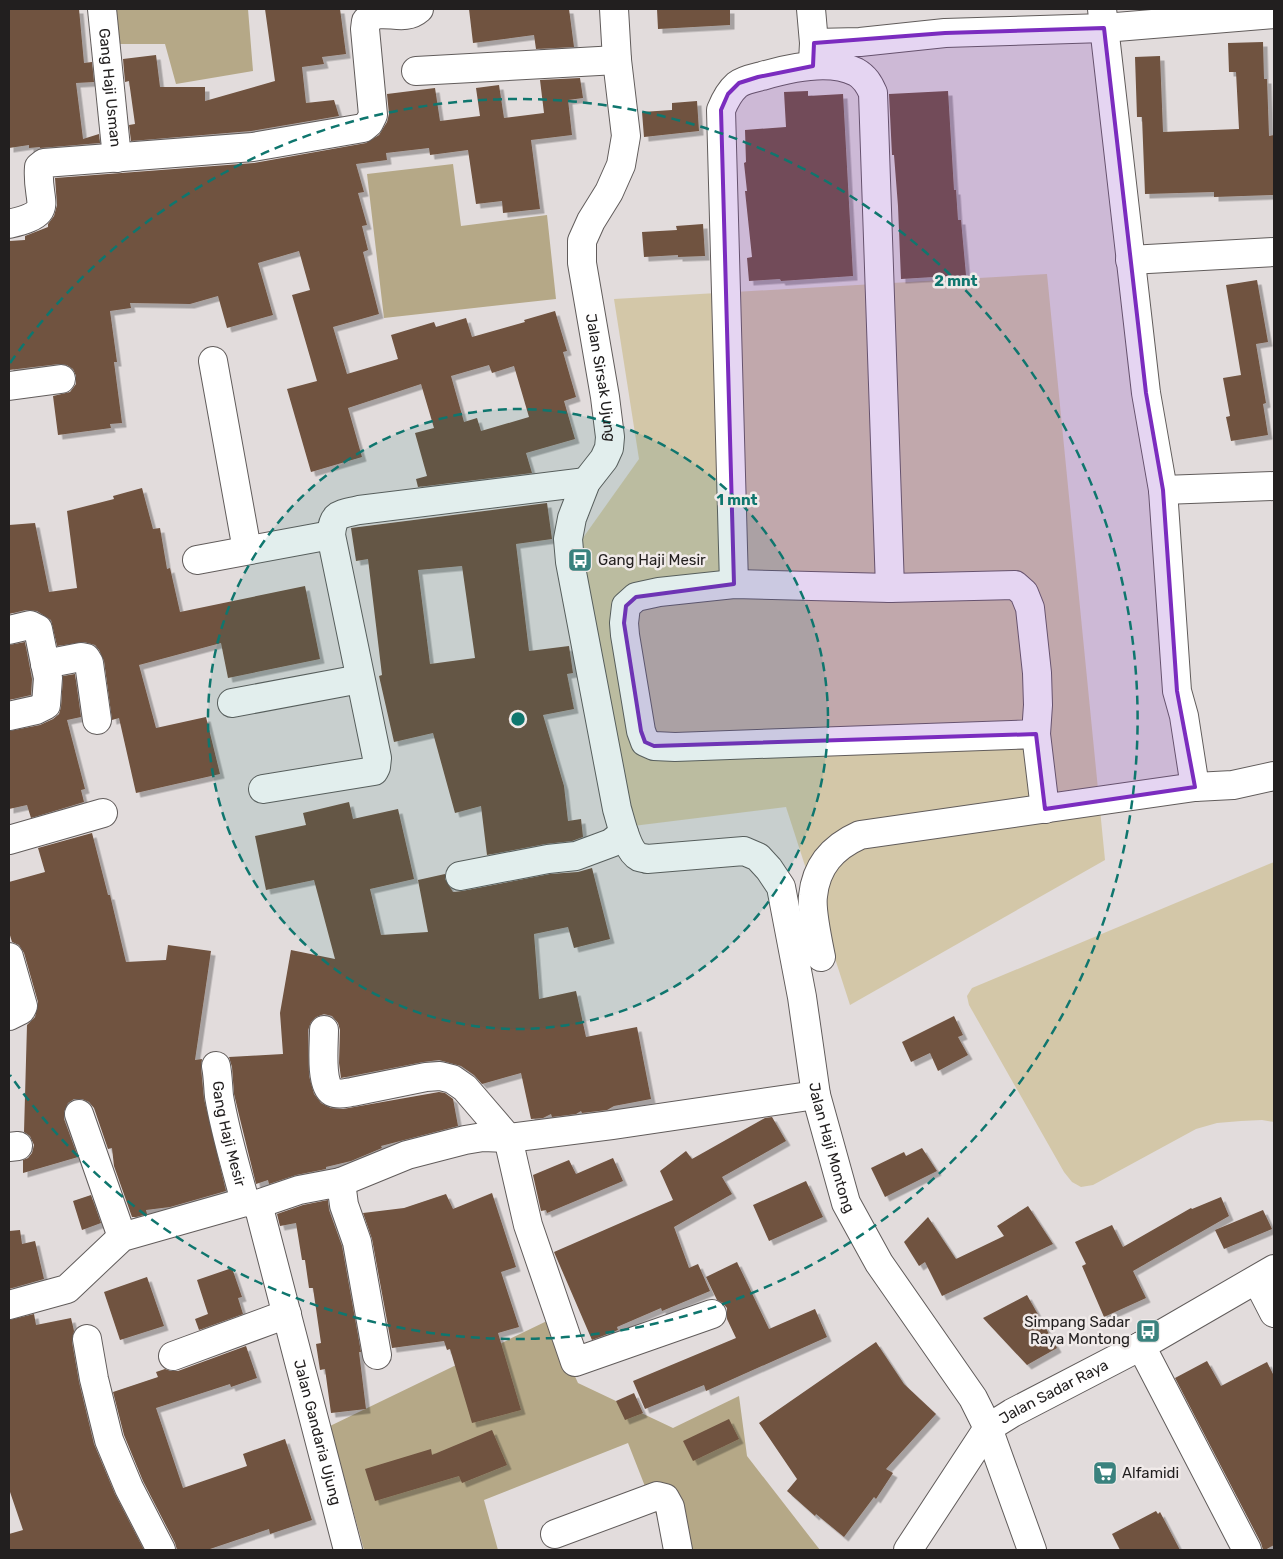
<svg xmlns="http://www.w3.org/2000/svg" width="1283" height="1559" viewBox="0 0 1283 1559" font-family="Rubik,sans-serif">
  <defs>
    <filter id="shadow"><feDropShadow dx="4.5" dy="4.5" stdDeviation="0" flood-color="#0004"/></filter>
  </defs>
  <rect width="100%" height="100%" fill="#e2dcdc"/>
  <path fill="#d3c7a8" d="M1047,274L1105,860L850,1005L786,807L633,826L575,549L639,459L614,299Z
    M1274,862V1122L1262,1120L1241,1121L1217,1123L1196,1129L1093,1185L1081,1187L1072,1182L1064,1172L969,1005L967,996L972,988Z"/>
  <path fill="#b5a887" d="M104,9H248L253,71L176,84L165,44H107Z
    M453,164L461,226L547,215L556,299L384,318L367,174Z
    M549,1320L578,1383L673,1428L739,1396L747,1456L820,1550H670L628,1443L484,1500L498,1550H364L330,1426Z"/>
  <path fill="#6f523f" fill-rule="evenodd" filter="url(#shadow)" d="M9,9H79L84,63L92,62L94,82L76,83L83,139L99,134L100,143L40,148V147L29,148V145L9,148Z
    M265,9H340L346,54L322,57L324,64L302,67L306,103L334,100L339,116L251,131L131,141L129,125L135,124L129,81L125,82L123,59L156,55L160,87H205V101L275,81Z
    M469,9H569L574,47L536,49L534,35L473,43Z
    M657,9H730V25L658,29Z
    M1263,42L1264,79H1267L1269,136L1274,135V195L1214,197V192L1145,194L1142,117H1137L1135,57L1160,56L1163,132L1239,129L1236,72H1229L1228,43Z
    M580,78L583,98L568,100L572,135L531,140L540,209L503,213L502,201L476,204L468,150L430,155L429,148L386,153L387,160L356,164L364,192L358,193L367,225L362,226L368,250L363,252L379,314L333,327L347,374L398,359L391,335L434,322L436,327L466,318L472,337L525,322L524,320L555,311L567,351L563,352L576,397L564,401L575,439L526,453L532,473L418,487L416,479L427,476L415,433L434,428L421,384L348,408L362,457L311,472L287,389L317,381L292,295L310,290L299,251L258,263L273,315L227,328L218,296L190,304L130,303L131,308L110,311L117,362H114L122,423L110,424L111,428L58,435L53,396L70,392L76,384V376L73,369L67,365L59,364L9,370V241L25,240V236L48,227V224L54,216L57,205L55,178L254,163L366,143L379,135L387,122L389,114L387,94L435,88L440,121L480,116L476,88L499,85L504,118L544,113L540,80ZM489,365L492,373L514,366L529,417L481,431L477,418L464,422L451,376Z
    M808,91V96L843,94L853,276L781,281L780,279L749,281L747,258L752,257L745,191H747L744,163L746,162L745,130L786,127L784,92Z
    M948,91L954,190H956L958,220H961L966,275L901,279L898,206L894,155H892L889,94Z
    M697,101L699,131L644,137L642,112L672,110V103Z
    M703,224L705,256L678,257V255L644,257L642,232L677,230L676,226Z
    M1257,280L1268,342L1256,344L1266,403L1263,404L1268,435L1231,441L1226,417L1230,416L1223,378L1241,375L1226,285Z
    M142,488L153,529L160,528L167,569L170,568L180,612L305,586L320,659L228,678L221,643L139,665L156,728L206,717L220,774L136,793L119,718L112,720L104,661L99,650L95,645L84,642L57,646L51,620L37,611L26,610L9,614V525L35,523L49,592L77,588L67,511L114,499L113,496Z
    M547,503L552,539L516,544L529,651L569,646L573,673L567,674L574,709L543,715L564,786L568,821L581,819L583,837L572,841L545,844L487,855L481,806L455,813L433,733L394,742L379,676L382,675L368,559L356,561L351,528ZM462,566L475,658L430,664L418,570Z
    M25,642L32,679L31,695L9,700V645Z
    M75,674L81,717L67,720L85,789L81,790L84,802L31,818L27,805L9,809V731L40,725L53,719L59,714L61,707L63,676Z
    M349,802L353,819L398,809L414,879L370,889L381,935L428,932L418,880L445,874V879L453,892L462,891L550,874L578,872L592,868L610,939L574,948L568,927L534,934L539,999L576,991L586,1037L637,1027L651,1099L614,1106L607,1110L582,1113L581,1111L576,1114L552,1117L551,1114L543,1118L531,1119L521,1073L482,1084L474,1075L461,1066L439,1060L423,1062L341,1078L339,1063L340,1030L338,1023L332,1016L324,1014L316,1017L311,1022L308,1030L309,1076L314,1094L321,1103L331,1108L343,1109L439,1092L445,1093L453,1099L458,1126L381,1146L382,1148L351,1161L326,1167V1169L296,1175L269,1184L268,1180L256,1184L240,1119L234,1094L232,1067L229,1057L283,1054L280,1013L291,950L335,959L314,880L266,890L255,836L306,825L303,813Z
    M92,833L108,895H110L126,962L166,960L168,945L211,951L195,1060L202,1059L201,1068L204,1099L226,1191L170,1207L146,1210L147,1214L136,1217H132L114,1166L112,1148L108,1149L94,1108L89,1102L82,1099H74L68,1103L64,1112V1119L78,1157L23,1173V1160L28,1158L32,1153L34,1145L30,1136L24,1132L27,1025L35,1017L38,1002L24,953L19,945L12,942L9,932V882L45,872L38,848Z
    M954,1016L963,1035L958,1037L968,1055L938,1071L930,1053L911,1062L902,1042Z
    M772,1117L786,1141L722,1177L732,1194L674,1227L689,1268L698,1264L710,1291L662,1311L661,1308L617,1327L618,1330L592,1340L554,1252L673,1200L660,1171L686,1151L692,1159L765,1118Z
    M922,1148L937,1171L885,1197L871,1168L904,1152L906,1156Z
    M613,1158L623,1181L547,1213L546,1210L541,1211L533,1175L569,1160L576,1174Z
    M806,1181L823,1217L769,1241L753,1205Z
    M492,1193L516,1267L501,1272L519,1327L498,1333L521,1410L472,1423L450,1349L447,1350L444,1341L392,1348L372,1239L363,1213L404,1208L446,1194L453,1209Z
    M91,1195L101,1223L82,1230L73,1201Z
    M1221,1197L1229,1216L1133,1271L1146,1298L1104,1317L1082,1266L1086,1264L1075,1242L1112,1225L1123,1247L1191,1208L1192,1209Z
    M328,1200L329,1210L342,1246L361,1352H359L366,1409L331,1413L325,1369L320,1370L316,1344L321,1343L313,1288H309L305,1260H302L296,1223L280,1226L277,1214L303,1205Z
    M1028,1206L1053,1244L942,1296L925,1262L919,1266L904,1242L928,1217L956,1259L1004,1236L997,1226Z
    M1263,1210L1272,1229L1224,1249L1215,1230Z
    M20,1230L22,1244L35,1241L44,1279L9,1289V1231Z
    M737,1262L769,1329L815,1309L827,1337L706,1391L704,1385L645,1409L633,1381L736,1338L727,1319V1308L723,1303L717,1300L706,1277Z
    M232,1268L242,1297L238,1298L243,1314L199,1330L195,1319L208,1314L197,1280Z
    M147,1277L164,1326L120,1340L104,1292Z
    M1027,1295L1057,1348L1027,1365L983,1318Z
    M34,1314L36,1325L71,1318L74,1331L72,1342L79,1382L94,1444L115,1494L144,1550H9V1534L23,1530L9,1489V1320Z
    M876,1342L904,1384L936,1414L886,1469L893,1473L876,1499L874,1497L844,1537L816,1514L815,1516L787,1491L797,1479L759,1423Z
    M246,1346L257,1378L231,1387L230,1384L156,1408L183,1488L247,1466L243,1454L285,1439L312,1520L270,1534L269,1529L207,1550H177L175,1543L143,1481L124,1435L113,1392L158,1377L156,1372L165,1369L171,1371H178Z
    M1207,1361L1221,1386L1267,1362L1274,1376V1545L1265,1550H1263L1261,1543L1175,1378Z
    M634,1393L643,1413L625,1420L616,1401Z
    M729,1419L739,1439L693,1461L683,1441Z
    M492,1430L507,1465L462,1483L459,1476L375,1501L365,1469L431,1449L432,1455Z
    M1156,1511L1158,1514L1160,1512L1180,1550H1120L1112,1534Z"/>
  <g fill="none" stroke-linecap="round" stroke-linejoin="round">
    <defs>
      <g id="minor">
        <path id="s1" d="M102,9L117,158"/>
        <path id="s2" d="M614,9L617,60L626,136L621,165L609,192L591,221L582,241V263L605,397L610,437L609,448L604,459L586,482L572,518L568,539L570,562L617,809C621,822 627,851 639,857C642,858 645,858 647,859L744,851L758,857L769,869L781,887L802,997L816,1095L846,1203L879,1263L973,1398L988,1428L1032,1550"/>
        <path d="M811,9L814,43L813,62"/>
        <path d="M1102,9L1146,393L1163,490L1177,691L1184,716L1195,787"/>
        <path d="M814,43L860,42L945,33L1104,28L1274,14"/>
        <path d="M416,71L617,60"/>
        <path d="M9,224C58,212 36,205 39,167L44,163L253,147L363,128L369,123L373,115L365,29L366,21C381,5 402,24 419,9"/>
        <path d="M1130,260L1274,252"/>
        <path d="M213,361L247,550"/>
        <path d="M9,386L61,379"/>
        <path d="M1163,490L1274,486"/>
        <path d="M197,560L331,535"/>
        <path d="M734,584L721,110C725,100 729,92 737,85C743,80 754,78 762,76C789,68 830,59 856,72C865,77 869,84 873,93L890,588"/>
        <path d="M9,630L30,625L38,629L48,678L46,705L36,710L9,716"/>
        <path d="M45,664L81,657L86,658L89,663L97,720"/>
        <path d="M232,703L360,679"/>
        <path d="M1036,734L675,747L654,746L645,742L641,731L625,635L624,623L626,606L636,597L659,592L734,584L890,588L1015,585L1024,593L1030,608L1037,673L1038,705L1036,734L1045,809"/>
        <path d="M263,789L374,771L376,767L377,758L331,535C333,513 339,515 359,510L586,482"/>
        <path d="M9,840L103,813"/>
        <path d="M460,876L548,859L576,856L611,843L624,833"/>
        <path d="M9,957L23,1006L21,1010L9,1016"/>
        <path d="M821,957C818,942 811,910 813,896C816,866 833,847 860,835L1195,787L1233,785L1274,776"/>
        <path d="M324,1030C324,1044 320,1085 332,1092C338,1095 345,1093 352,1092L426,1077L440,1076L452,1079L465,1088L508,1138L528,1225L575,1362L712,1314"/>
        <path id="s3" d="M216,1066C218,1076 218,1086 219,1096C225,1132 236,1167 245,1202"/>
        <path d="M79,1114L122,1237"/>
        <path d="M9,1147L18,1146"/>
        <path d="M341,1182L407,1155L465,1140L483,1137L508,1138L533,1135L612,1125L816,1095"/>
        <path id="s4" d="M258,1204L348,1550"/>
        <path d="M1257,1280L1274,1313"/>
        <path d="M9,1305L67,1289L122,1237L245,1202L258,1204L299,1190L341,1182L344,1205L357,1242L377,1355"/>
        <path d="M87,1339L94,1379L109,1440L129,1488L161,1550"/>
        <path d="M1141,1346L1247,1550"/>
        <path d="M173,1356L287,1314"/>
        <path d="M555,1534L657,1496L665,1498L670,1507L678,1550"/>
        <path id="s5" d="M908,1550L988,1428L1012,1413L1141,1346L1274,1269"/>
      </g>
    </defs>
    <use href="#minor" stroke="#615c5b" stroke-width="30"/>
    <use href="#minor" stroke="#fff" stroke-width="28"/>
  </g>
  <path fill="#7b2cbf" fill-opacity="0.2" stroke="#7b2cbf" stroke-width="4" stroke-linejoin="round" d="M1104,28L1146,393L1163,490L1177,691L1195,787L1045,809L1036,734L654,746L645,742L641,731L624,623L626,606L636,597L734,584L721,110L728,94L739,83L758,77L813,66L814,43L945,33Z"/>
  <circle cx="518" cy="719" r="310" fill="#0f766e" fill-opacity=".12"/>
  <g fill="none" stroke="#0f766e" stroke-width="2.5" stroke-dasharray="9 6">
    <circle cx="518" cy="719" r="310"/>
    <path d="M10 363A620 620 0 1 1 10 1075"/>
  </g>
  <defs>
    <symbol id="bus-square" viewBox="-11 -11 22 22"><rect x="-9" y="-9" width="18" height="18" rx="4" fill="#3a827e" stroke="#f0eae9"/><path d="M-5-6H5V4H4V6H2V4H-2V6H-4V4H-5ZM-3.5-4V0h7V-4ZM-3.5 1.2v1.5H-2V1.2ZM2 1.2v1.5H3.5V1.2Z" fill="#fff"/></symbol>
    <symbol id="supermarket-square" viewBox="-11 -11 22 22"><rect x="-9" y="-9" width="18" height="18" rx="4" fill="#3a827e" stroke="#f0eae9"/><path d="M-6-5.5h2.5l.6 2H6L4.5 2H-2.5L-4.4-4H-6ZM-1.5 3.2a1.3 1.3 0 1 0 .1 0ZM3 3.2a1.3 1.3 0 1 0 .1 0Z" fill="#fff"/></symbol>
  </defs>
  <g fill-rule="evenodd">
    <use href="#bus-square" x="566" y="546" width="28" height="28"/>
    <use href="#bus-square" x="1134" y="1317" width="28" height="28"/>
    <use href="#supermarket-square" x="1091" y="1459" width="28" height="28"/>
  </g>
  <g text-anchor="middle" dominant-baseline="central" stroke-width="5" stroke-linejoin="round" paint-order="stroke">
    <g font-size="15" fill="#221f1f" stroke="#f0eae9">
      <text stroke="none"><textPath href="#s1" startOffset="79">Gang Haji Usman</textPath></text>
      <text stroke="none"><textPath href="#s2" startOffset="381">Jalan Sirsak Ujung</textPath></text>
      <text stroke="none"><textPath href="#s3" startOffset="69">Gang Haji Mesir</textPath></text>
      <text stroke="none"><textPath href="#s2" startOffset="1306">Jalan Haji Montong</textPath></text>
      <text stroke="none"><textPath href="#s5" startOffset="221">Jalan Sadar Raya</textPath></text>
      <text stroke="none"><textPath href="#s4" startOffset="236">Jalan Gandaria Ujung</textPath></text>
    </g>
    <g font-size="15" fill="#221f1f" stroke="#f0eae9" text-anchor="start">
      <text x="598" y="560">Gang Haji Mesir</text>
      <text x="1130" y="1322" text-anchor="end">Simpang Sadar<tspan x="1130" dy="17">Raya Montong</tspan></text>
      <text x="1122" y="1473">Alfamidi</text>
    </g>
  </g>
  <circle cx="518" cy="719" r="8" fill="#0f766e" stroke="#f0eae9" stroke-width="2.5"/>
  <g font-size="15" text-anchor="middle" font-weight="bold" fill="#0f766e" stroke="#f0eae9" stroke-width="5" stroke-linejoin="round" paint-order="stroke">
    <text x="956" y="286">2 mnt</text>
    <text x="737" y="505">1 mnt</text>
  </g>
  <rect width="1283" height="1559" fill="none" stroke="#221f1f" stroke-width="20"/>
</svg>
